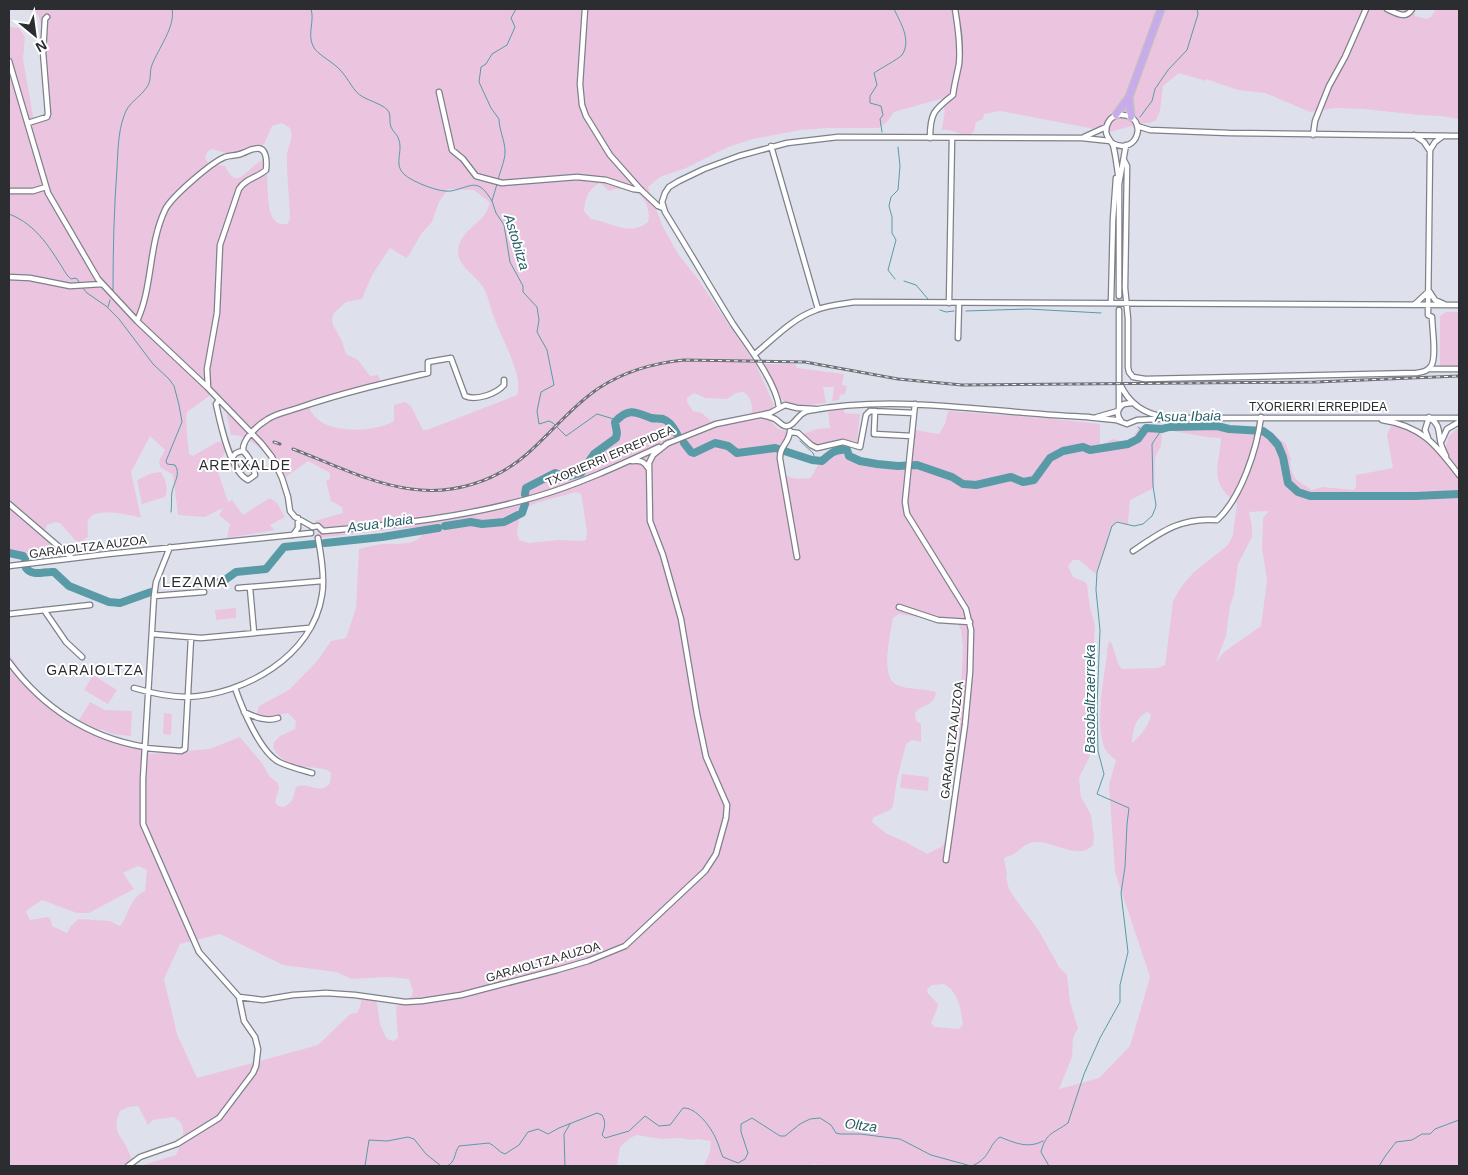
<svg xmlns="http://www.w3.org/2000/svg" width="1468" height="1175" viewBox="0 0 1468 1175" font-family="Arial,sans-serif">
  <rect width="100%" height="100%" fill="#dee1ec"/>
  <path fill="#ebc5e0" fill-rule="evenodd" d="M27,9H1414L1415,16L1426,19L1431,17L1436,9H1459V119L1441,116L1419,115L1363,109L1335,108L1310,112L1265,93L1238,90L1206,79V81L1179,73L1163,86L1160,111L1156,120L1150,123H1143L1110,132L1000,111L984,114L983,119L976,122L974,131L970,135C959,136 952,128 942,130C942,120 947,114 943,104L951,96L894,112L887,122L879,128H829L801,130L753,139L728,147L686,168L660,177L648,187L662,225L678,254L698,279L756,365L774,405L767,417L778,429L787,431C787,440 781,446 773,448C783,472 779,481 810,478C816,471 818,462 825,456C844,439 852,459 866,463C879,466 896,465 910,464L915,430L939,434L945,424L948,411L1044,418L1100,424V445L1113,439L1127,443L1133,439L1138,428L1144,425L1154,427L1181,425H1221L1247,430L1261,428L1270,432L1286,444L1291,460L1290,462C1292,482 1299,480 1312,490L1323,487L1354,490L1356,486V475L1393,468L1387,435L1391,426C1409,424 1424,441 1438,451L1445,449L1449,436L1459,427V1166H818L816,1164L808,1166H704L710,1152L711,1141L698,1139L691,1140L680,1138L661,1139L637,1135L630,1138L620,1147L617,1166H140L176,1155C182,1142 190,1125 173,1117L153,1120L148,1125L138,1106L128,1107L120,1111C111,1132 121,1134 129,1152C131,1157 131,1162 136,1166H9V654C37,696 88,749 144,745L150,754L209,749L240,737L262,763L270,777L278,783L279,788L275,802L278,806L284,807L292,801L296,787C308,781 321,796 330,783L331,773C322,762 287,776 273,747L274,742L280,736L295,729L296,721L288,713C282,713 278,717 272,719C267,721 261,720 255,719L259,706L289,690L318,660L331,641L346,638L356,608L359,549C366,547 374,545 382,544C395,543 416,547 423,533L418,529L406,528L318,538L315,521L343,513L342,507L331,501L326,481L330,479V473L308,461L286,477C273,463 252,433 231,435L223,397L212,394L187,412C185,427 188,440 189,454L193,456L217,442L226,443L227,451L218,461L216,466L228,502L232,500L243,515L270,498L277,503L285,517L270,525L275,530L227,538L230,524L219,515L223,508L205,517L178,515L173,475L160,467L159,461L165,450L150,436L131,472L141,518C131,515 92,506 88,521C87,525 88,532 88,537L80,542L75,540L60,523L55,522L47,525L45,530L56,551L55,553C40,560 24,554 9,552V27L19,28L25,37L23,59L33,116L35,119L40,121L48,113C46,81 49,45 38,15ZM282,123L290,128C294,138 288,145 287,155C286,176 290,198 290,219L287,224C260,228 272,177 264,160C248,163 239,195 225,166L209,164L205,158L208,151L212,149L229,154L256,149L264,144L272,126ZM600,183L609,191C631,182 653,198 648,222C629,237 611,222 591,219L584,211C585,198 589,188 600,183ZM448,189L474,190L490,203C488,207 487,211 485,214C476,226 460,233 458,250C457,266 476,275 483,287C489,297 490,309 495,320C501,337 524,377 517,395L427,430H423L411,406L405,402L394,405V421C373,434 314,435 309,405L327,399L351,389L381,382L378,375L370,376L358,360L346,354L342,341L333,325L332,318L334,313L346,302L362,299L372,275L390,248L406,258L409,255L422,233L432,222L439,202ZM743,392C750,395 754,407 751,414L711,421L702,413L693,411L687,402V398L694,393L705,398L727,399L736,393ZM1171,431C1188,433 1204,438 1221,438C1219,469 1208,482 1237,503L1233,535L1228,545L1194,572L1181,587L1173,601L1165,665L1158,668L1122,669C1115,662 1116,650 1110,641C1107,646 1107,650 1107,656C1103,680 1095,727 1105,749C1108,754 1112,757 1116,760L1109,785L1115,872L1150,977L1130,1046L1099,1078L1059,1089L1072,1057L1073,1038L1078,1028L1070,1002L1067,975L1059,967L1039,931L1014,897L1009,889L1006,877L1007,874L1004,859L1006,857C1019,855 1022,842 1037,842C1053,841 1079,861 1093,845L1094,838L1091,815L1081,797L1079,778L1090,756L1089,718L1086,700L1093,664L1095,625L1090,607L1087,585L1085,582L1073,577L1068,566L1073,560H1079L1096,574L1107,545L1111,528L1117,521L1128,524L1130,500L1154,488L1155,457L1161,446L1162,434L1165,432ZM576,492L581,494L582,499L587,532L586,540L581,541L558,540L529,543L519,540L517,532L521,510L536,503ZM1269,511L1263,518L1262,548L1267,580L1261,626L1224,652L1216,662L1226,636L1230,606L1234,594L1238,564L1252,537V526L1249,512ZM899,614L957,623L961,630L963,647L957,770L951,825L943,846L927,854L906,842L887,834L872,822L874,817L890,810L893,806L897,779L906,744L912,740L921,742V724L916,721L915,713C923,703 934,707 936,692C923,688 909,690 897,685C879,676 891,633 893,618ZM1148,712L1151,715C1149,726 1140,736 1132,743C1133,731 1135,717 1148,712ZM138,866L147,870L145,891C132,896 128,913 122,924L119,926L110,921L78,919L70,927L67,933L52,926L51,920L48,917L30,920L26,911L42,900L77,913H89L134,889L123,873ZM220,934L283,965L336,972L352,979L388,977L409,979L413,991L412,996L396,1007L398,1038L393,1041L387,1039C384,1034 382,1029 380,1024C378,1014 379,987 362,997L360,1007L357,1013L350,1014L318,1045L197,1078L177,1034L164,979L180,944ZM944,984C958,991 961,1010 963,1024L959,1029L935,1027L931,1023L937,1009L938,1004L928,993L927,989L932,985Z
    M1446,312H1459V368L1441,369L1440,366V316Z
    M764,364H795L797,368L844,374L842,385L847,386L845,394L840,395L839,400L832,401L834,387H823L826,403L798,406L782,400Z
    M841,410H844V413L860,414L857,442L841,440L821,446L814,445L803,434L817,429L830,428L828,411Z
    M161,472C165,479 169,489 165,497L142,504L137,480L152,473Z
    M236,608V618L216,620L215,610Z
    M93,675L117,690L108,704L84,690Z
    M90,702L105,710L132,711L131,736L112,734L101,729L96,730L79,720Z
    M164,713L172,714L171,735L163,734Z
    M902,774L929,777L928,791L900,788Z"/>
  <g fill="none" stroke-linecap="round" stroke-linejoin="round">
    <path stroke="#589ba6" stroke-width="1" d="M311,9C315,20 307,34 313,46C317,55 334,62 341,71C349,79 353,92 363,97C370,101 385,105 389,112C391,117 389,123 391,127C393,132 398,135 399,140C403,153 393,165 405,175C413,182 440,193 451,191C472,187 477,176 492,201
      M1140,117L1152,101L1155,89L1168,70L1187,50L1198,14L1197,9
      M882,132L880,119L883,115L881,106L870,103V96L877,85L874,73C881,68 897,60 902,55C912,40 900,22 894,9
      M498,180C500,171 505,161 505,152C505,140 499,130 499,119L491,108L479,82L481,67L486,64L492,54L507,45L515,27L511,18L516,9
      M497,184L492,201L496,213L504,225L510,262L523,286V292L537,307L539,320L537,332L547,350L554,385L541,392L537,411L539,424L549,421L553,423L566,436L597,414L617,420
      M9,214C38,225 51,250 67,275L71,279L76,278L80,283
      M895,279L888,270L896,240L892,233V217L889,206L891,197L898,190L900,166L898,147
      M904,281L916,285L928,299
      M82,287L87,293L106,306L119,319L153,364L169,379L174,386L179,405L182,422L166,461L167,464L175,465C181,474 174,482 172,492C171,498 172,506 171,512
      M113,290C113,249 114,209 117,168C118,151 118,132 124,116C128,102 140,98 147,87C152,80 149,72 152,65C158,49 176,26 172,9
      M108,307L110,300
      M940,310L946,312L954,311
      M966,311L1028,309L1101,313
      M1138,427L1143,431
      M800,441L813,453L816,461
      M365,1166L369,1140L387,1141L408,1137L414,1139L426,1154L441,1166
      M447,1166C456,1162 454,1153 459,1146L489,1143C496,1146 498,1152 505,1154L519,1145L528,1132L538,1129L548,1134L559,1128L597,1113L602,1115C606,1122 605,1127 602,1135L605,1138L629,1131L645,1116L659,1126L670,1125L683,1108C696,1107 711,1127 716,1139C719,1145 720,1151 723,1157L738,1163L745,1159L748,1153L741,1132V1124L752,1118L780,1136H785L800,1124L810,1119L820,1118L831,1125L836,1133L840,1134H860L900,1139L931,1155L971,1166
      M565,1166L564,1134L570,1124
      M972,1166C991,1158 988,1145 1000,1137C1015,1143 1028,1149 1043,1141
      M1049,1166L1041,1152C1046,1132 1053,1134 1068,1123L1084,1074L1100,1038L1120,1002V985L1128,952L1121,893L1125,867L1127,824L1129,808L1097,794L1104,774L1098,751L1097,706L1100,630L1096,590L1097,572L1112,526L1117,522L1134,526L1143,524L1152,516L1155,509L1156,505L1153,486L1152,444L1162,429
      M1379,1166L1386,1155L1396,1142L1412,1140L1422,1134H1430L1435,1129L1459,1120"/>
    <path stroke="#589ba6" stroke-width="8" d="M684,443L691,452L694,453L715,443L728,446L737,453L775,448L812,460L822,461C830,454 836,448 847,450L849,456L860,461L877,464L898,466L917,465L952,477L963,484L976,485L1011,477L1023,482L1034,480L1050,458L1063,451L1083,447L1090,450L1128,444L1138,439L1146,428L1162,429L1169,427L1217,426L1229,429L1263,431L1270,436L1278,445L1283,457L1288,483L1298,492L1310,496H1415L1459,494
      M525,494L526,488L555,473L566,477L581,473L594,454L616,438L617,433L615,422C628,407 636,412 651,418C655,419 659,418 663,419C670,421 674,428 677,434
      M445,526L471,522L482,524L504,522L522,513L525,504
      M325,543L382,537L438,528
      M9,553L23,556L25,559
      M26,568C33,577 44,571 54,572L69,586L109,602L120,603L151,592
      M213,583L222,582L236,572L266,569L284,547L314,544"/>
    <defs>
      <path id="minor" d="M585,9L580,84L582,105L586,116L610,155L641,190L658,206L663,208
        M1387,9C1396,13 1406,20 1412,9
        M9,61L48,193L98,279L137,321L207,387L261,443L272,457L282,478L288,497L290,511L295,517L313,527
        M439,92L452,150L463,159L476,176L502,183L577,177L606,180L633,189L641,190
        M28,123L47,117L48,114L43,52L45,19L47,17
        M1137,126L1150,130L1229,133L1459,136
        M1313,135L1315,121L1329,86L1345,57L1366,9
        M1084,137L1106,127
        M930,138C930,113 934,110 953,95C954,85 957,75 959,64C961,46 958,27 955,9
        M1112,143C1139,157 1148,116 1123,115C1117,114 1112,117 1109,121C1107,124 1106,128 1106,132C1107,138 1111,141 1113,145C1116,156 1117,169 1119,180
        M771,146L818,309
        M1430,150L1435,142L1443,136
        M1124,160L1127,166L1125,288L1128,319V367L1129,372L1133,377L1145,379L1416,373C1422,372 1427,372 1431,366C1437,358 1432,328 1432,317L1428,315L1430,151L1424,142L1414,135
        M9,191H33L46,187
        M9,277L30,278L70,286L102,284
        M1119,296V184L1126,145
        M949,303L952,138
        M1111,303L1113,219L1116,178
        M1414,305L1429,291L1435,300L1444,304
        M1119,310V408
        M137,321C153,287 148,246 165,210C171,197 212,162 225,157C231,155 237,156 243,153C247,152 250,149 254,149C267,145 267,161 266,170C257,178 246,178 239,189L220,245L217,313L207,369L208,387
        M958,338L959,303
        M755,354C773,339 793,318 816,310C828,305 842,304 855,302L1459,305
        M1429,369H1459
        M1120,384C1129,404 1144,414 1165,417
        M219,400L216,404C220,422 230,472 248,480L255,475C254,467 249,456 243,451C237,452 234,453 232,459
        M915,404L905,502L907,514L966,609L971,630L970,672L965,725L946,860
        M779,407C776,382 747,345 733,324C710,287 688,249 665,212L662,202L665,193L669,187L679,181L704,169L739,156L787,143L838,137L1082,138L1110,141
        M875,411L874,434L912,436
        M762,415C766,416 771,417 775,419C780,422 784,430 792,424C798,419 799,414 807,411C902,393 994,414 1089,417
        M1086,417L1116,420L1127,424L1137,420L1177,418H1459
        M1097,417L1118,411
        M1430,418C1441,425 1438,433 1441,444C1442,448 1444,452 1446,456
        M1382,420C1422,426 1436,445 1459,475
        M1121,421C1116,415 1117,408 1124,404L1132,403
        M790,431C789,444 779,446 780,459L797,557
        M790,432L798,433L811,445L817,448L843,442L860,447L866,415L870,411L914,413
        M1428,438L1425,430L1429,417
        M1442,440L1447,429L1459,422
        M666,444L716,424L770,413L785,405L797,408L815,409
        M243,451C242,439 258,425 268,419C277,413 290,411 301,407C342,393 385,383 428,373V362L451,358L465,396C476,401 496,394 504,385V380
        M632,461C640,460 644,461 648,468
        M9,504L72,558
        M312,527L318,526L323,531
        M323,531C394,525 466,517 535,497C577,485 618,466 659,447
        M293,535L298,528V518
        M1133,551C1161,532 1181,517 1217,520C1241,498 1257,449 1261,417
        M9,566L108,554L311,533
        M238,588L322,581
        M250,588L254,633
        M154,596L204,592
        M899,607L938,620L970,622
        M44,610L66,642L82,657
        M9,614L90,605
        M152,634L201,638L309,628
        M9,662C42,707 89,738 145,747
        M134,688C151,693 169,697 187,697C244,695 313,656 322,595C325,579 321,554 318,538
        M235,688C242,708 260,752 279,762C289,767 302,770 312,773
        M244,712C255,717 266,722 278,718
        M145,748L181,751L185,749L191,638
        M239,997L263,1000L293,995L326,993L355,995L405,1002L422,1001L461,995L557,970L588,961L625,946L705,871L716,854L726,818L727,805L706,757L697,714L681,619L663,555L650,521L649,463L653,455L668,443
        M128,1166L140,1157L177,1144L219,1118L253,1073L256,1066L258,1049L255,1037L244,1021L239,997L199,952L143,824V779L154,596L156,582L170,547"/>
      <path id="highway" d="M1129,97L1131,117
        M1116,115L1129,97L1161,9"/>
    </defs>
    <use href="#minor" stroke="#7e808a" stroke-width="7"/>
    <use href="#highway" stroke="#c0c0c1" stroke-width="9"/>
    <use href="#minor" stroke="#fff" stroke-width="4.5"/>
    <use href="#highway" stroke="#c9aaed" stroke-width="6"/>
    <defs>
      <path id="rail" d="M274,442L280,444
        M293,449C330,463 371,484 411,489C452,495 495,482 527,454C551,433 572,406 599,388C625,371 654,363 684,360L805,362L898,379L962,385L1316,382L1459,376"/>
    </defs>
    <use href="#rail" stroke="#707279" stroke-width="3"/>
    <use href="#rail" stroke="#fff" stroke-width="1" stroke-dasharray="4" stroke-linecap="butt"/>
  </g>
  <g text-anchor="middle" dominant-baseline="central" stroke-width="4" stroke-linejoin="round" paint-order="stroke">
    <g font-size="12" fill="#2c2d31" stroke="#fff">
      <text x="1318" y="407">TXORIERRI ERREPIDEA</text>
      <text transform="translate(610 456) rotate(-23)">TXORIERRI ERREPIDEA</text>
      <text transform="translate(88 547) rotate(-7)">GARAIOLTZA AUZOA</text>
      <text transform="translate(952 740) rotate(-83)">GARAIOLTZA AUZOA</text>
      <text transform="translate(543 962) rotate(-16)">GARAIOLTZA AUZOA</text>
    </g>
    <g font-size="14" font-style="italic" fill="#286069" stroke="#fff">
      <text transform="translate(517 242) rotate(73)">Astobitza</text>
      <text transform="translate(1188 416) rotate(-1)">Asua Ibaia</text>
      <text transform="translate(380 523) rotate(-8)">Asua Ibaia</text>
      <text transform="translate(1090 699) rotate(-90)">Basobaltzaerreka</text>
      <text transform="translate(861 1125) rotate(7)">Oltza</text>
    </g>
    <g font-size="14" letter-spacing="1" fill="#2c2d31" stroke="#fff">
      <text x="245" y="465">ARETXALDE</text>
      <text x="95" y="670">GARAIOLTZA</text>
    </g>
    <g font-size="15" letter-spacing="1" fill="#2c2d31" stroke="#fff">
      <text x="195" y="581">LEZAMA</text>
    </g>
  </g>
  <rect width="1468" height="1175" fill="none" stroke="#2c2d31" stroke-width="20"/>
  <g transform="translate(35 35) rotate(151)" stroke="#ffffff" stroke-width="4" paint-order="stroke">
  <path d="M0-4L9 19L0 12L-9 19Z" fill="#2c2d31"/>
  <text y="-8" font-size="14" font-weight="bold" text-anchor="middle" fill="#2c2d31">N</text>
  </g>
</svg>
